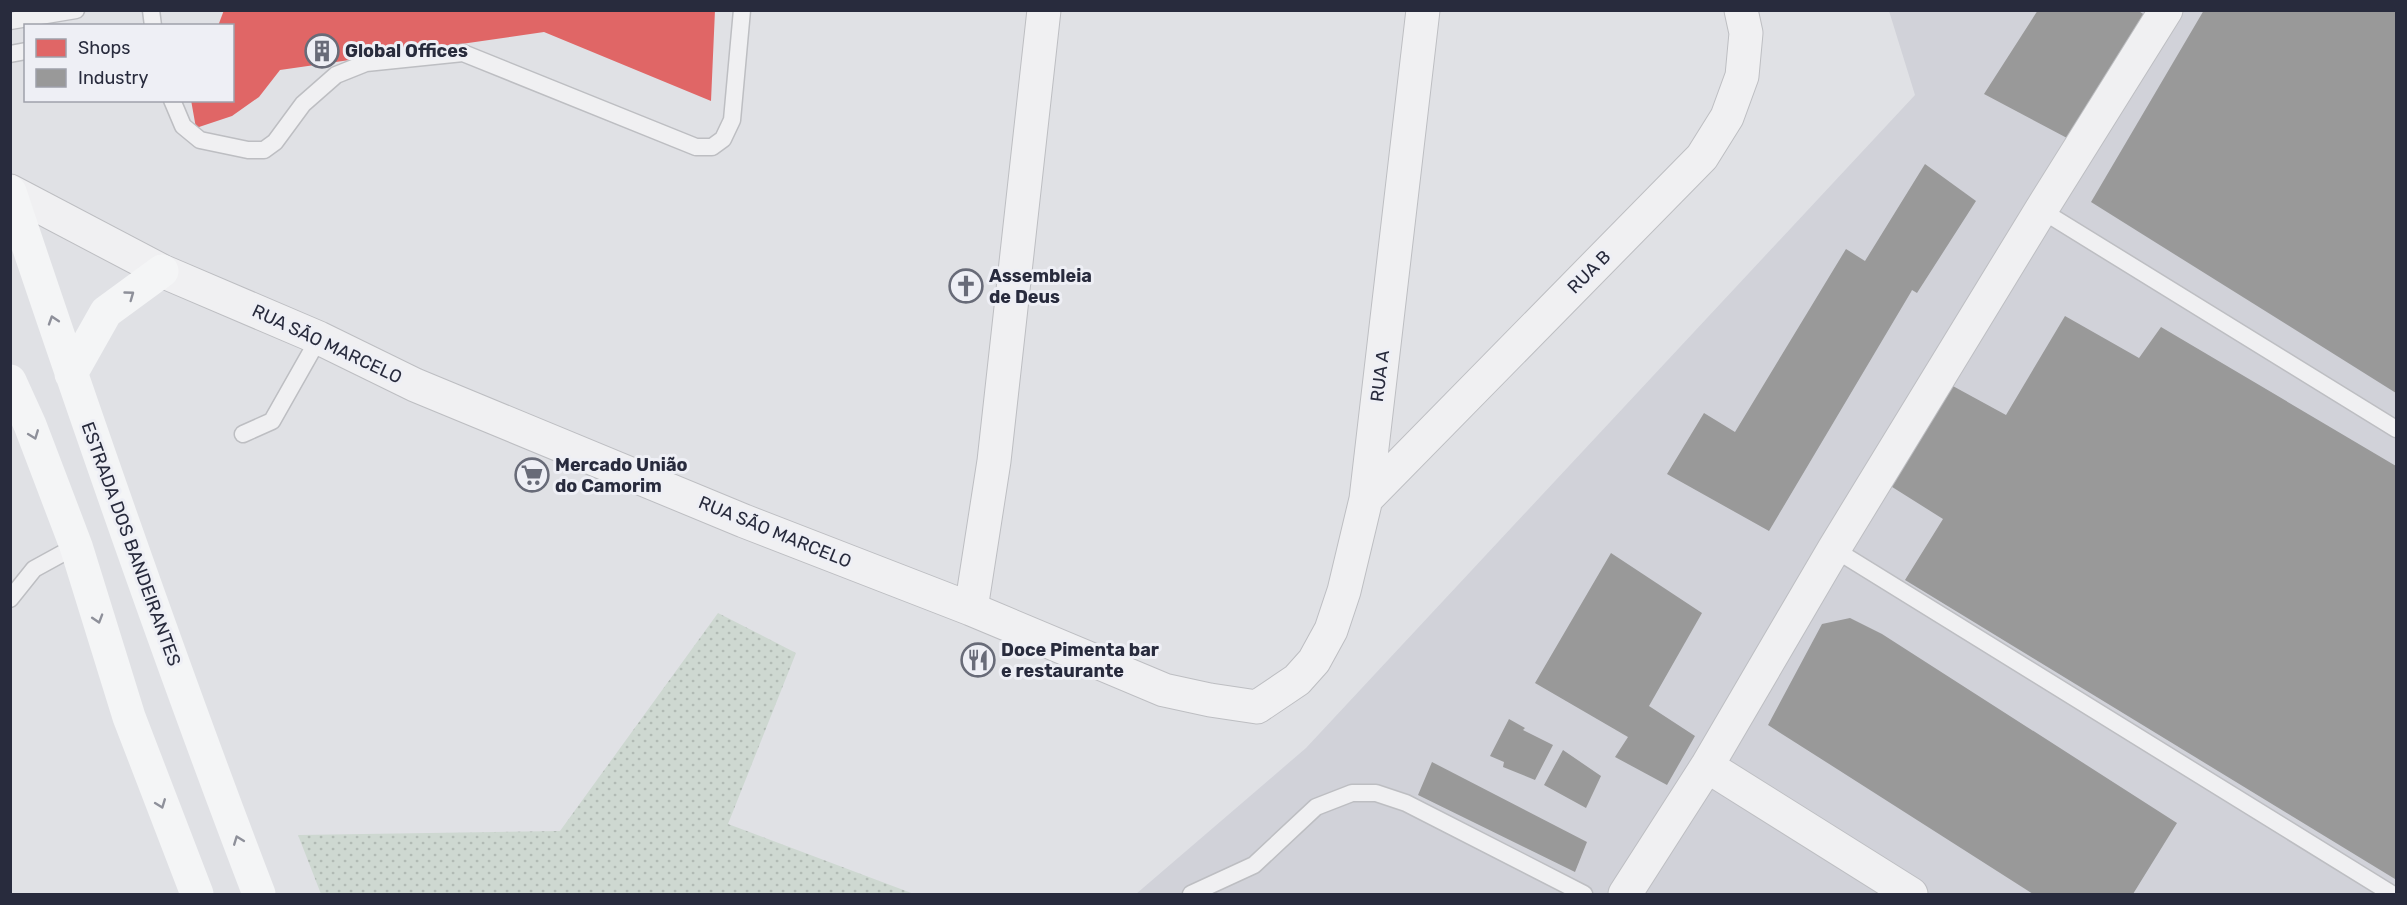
<svg xmlns="http://www.w3.org/2000/svg" width="2407" height="905" viewBox="0 0 2407 905" font-family="Rubik,sans-serif">
  <defs>
    <pattern id="park-dots" width="8" height="8" patternUnits="userSpaceOnUse" patternTransform="scale(1.5)"><rect width="8" height="8" fill="#ced8d1"/><path d="M2 2h.1M6 6h.1" fill="none" stroke="#b1bab4" stroke-width="1.8" stroke-linecap="round"/></pattern>
  </defs>
  <rect width="100%" height="100%" fill="#e0e1e5"/>
  <path fill="#d1d2d9" d="M1889,11H2396V894H1136L1306,748L1915,95Z"/>
  <path fill="url(#park-dots)" d="M718,613L796,653L728,824L914,894H321L298,835L560,831Z"/>
  <path fill="#e06666" d="M224,10H715L711,101L544,32L280,70L259,97L232,116L196,128L191,100H232V26H218Z"/>
  <path fill="#999" d="M2038,10H2137L2148,17L2067,138L1984,94Z
    M2204,10H2396V393L2091,202Z
    M1925,164L1976,201L1917,293L1912,290L1911,292L1769,531L1667,474L1704,413L1735,432L1846,249L1865,261Z
    M2065,316L2139,358L2161,327L2396,466V876L2395,879L1905,580L1943,519L1889,485L1951,385L2006,415Z
    M1611,553L1702,613L1649,706L1695,736L1667,785L1615,757L1628,737L1535,683Z
    M1850,618L1882,634L2177,823L2133,894H2033L1768,725L1822,624Z
    M1509,719L1525,728L1523,730L1553,745L1535,780L1503,767L1504,762L1490,756Z
    M1563,750L1601,776L1586,808L1544,785Z
    M1432,762L1587,842L1575,872L1418,795Z"/>
  <g fill="none" stroke-linecap="round" stroke-linejoin="round">
    <defs>
      <path id="service" d="M151,10L153,26
        M10,21L76,10
        M10,54L26,51
        M172,100L183,126L200,140L248,150H264L275,142L303,104L336,75L366,63L463,53L696,147H712L723,139L732,120L742,10
        M2041,210L2396,429
        M243,434L272,421L319,338
        M1834,549L2392,894
        M10,599L34,569L76,546
        M1191,894L1254,865L1316,807L1352,793H1376L1406,803L1584,894"/>
      <path id="minor" d="M10,191L162,271L319,338L415,385L744,521L971,609L1164,690L1210,700L1257,707L1297,680L1314,661L1331,630L1344,591L1366,499L1423,10
        M1366,499L1702,157L1727,117L1742,76L1746,33L1741,10
        M971,609L994,461L1044,10
        M1707,766L1911,894
        M1625,894L1707,766L1834,549L2041,210L2166,10"/>
    </defs>
    <use href="#service" stroke="#bdbec2" stroke-width="19"/>
    <use href="#minor" stroke="#bdbec2" stroke-width="35"/>
    <use href="#service" stroke="#f0f0f2" stroke-width="16"/>
    <use href="#minor" stroke="#f0f0f2" stroke-width="33"/>
    <path stroke="#f4f5f6" stroke-width="33" d="M10,192C89,428 170,662 259,894
      M71,374L106,312L162,271
      M10,381L30,425L76,546L129,717L197,894"/>
  </g>
  <defs><path id="oneway-chevron" d="M-2-3.5L2.5 0L-2 3.5" fill="none" stroke-width="1.6" stroke-linecap="round" stroke-linejoin="round" transform="scale(1.5)"/></defs>
  <g stroke="#8e909a">
    <use href="#oneway-chevron" transform="translate(130 295) rotate(-36)"/>
    <use href="#oneway-chevron" transform="translate(53 320) rotate(-108)"/>
    <use href="#oneway-chevron" transform="translate(34 435) rotate(69)"/>
    <use href="#oneway-chevron" transform="translate(98 619) rotate(73)"/>
    <use href="#oneway-chevron" transform="translate(161 804) rotate(69)"/>
    <use href="#oneway-chevron" transform="translate(238 840) rotate(-111)"/>
  </g>
  <defs>
    <symbol id="building-ring" viewBox="-11 -11 22 22"><circle r="9.5" fill="#eeeff5" stroke="#686b78" stroke-width="1.5"/><path d="M-4-6H4V6H1V3H-1V6H-4ZM-2.5-4.3h1.7v1.8h-1.7ZM.8-4.3h1.7v1.8H.8ZM-2.5-1h1.7V.8h-1.7ZM.8-1h1.7V.8H.8Z" fill="#686b78"/></symbol>
    <symbol id="church-ring" viewBox="-11 -11 22 22"><circle r="9.5" fill="#eeeff5" stroke="#686b78" stroke-width="1.5"/><path d="M-1.2-6h2.4v3.5h3.3v2.4h-3.3V6h-2.4V-.1h-3.3v-2.4h3.3Z" fill="#686b78"/></symbol>
    <symbol id="supermarket-ring" viewBox="-11 -11 22 22"><circle r="9.5" fill="#eeeff5" stroke="#686b78" stroke-width="1.5"/><path d="M-6-5.5h2.5l.6 2H6L4.5 2H-2.5L-4.4-4H-6ZM-1.5 3.2a1.3 1.3 0 1 0 .1 0ZM3 3.2a1.3 1.3 0 1 0 .1 0Z" fill="#686b78"/></symbol>
    <symbol id="restaurant-ring" viewBox="-11 -11 22 22"><circle r="9.5" fill="#eeeff5" stroke="#686b78" stroke-width="1.5"/><path d="M-5-6h1v4h1v-4h1v4h1v-4h1v5L-1.5 .5V6h-2V.5L-5-1ZM5-6V6H3V1.5H1.5Q1.5-4 5-6Z" fill="#686b78"/></symbol>
  </defs>
  <g fill-rule="evenodd">
    <use href="#building-ring" x="303" y="32" width="38" height="38"/>
    <use href="#church-ring" x="947" y="267" width="38" height="38"/>
    <use href="#supermarket-ring" x="513" y="456" width="38" height="38"/>
    <use href="#restaurant-ring" x="959" y="641" width="38" height="38"/>
  </g>
  <g text-anchor="middle" dominant-baseline="central" stroke-width="6" stroke-linejoin="round" paint-order="stroke">
    <g font-size="18" font-weight="bold" fill="#282b3d" stroke="#eeeff5" text-anchor="start">
      <text x="345" y="51">Global Offices</text>
      <text x="989" y="276">Assembleia<tspan x="989" dy="21">de Deus</tspan></text>
      <text x="555" y="465">Mercado União<tspan x="555" dy="21">do Camorim</tspan></text>
      <text x="1001" y="650">Doce Pimenta bar<tspan x="1001" dy="21">e restaurante</tspan></text>
    </g>
    <g font-size="18" fill="#282b3d" stroke="#eeeff5">
      <text transform="translate(1589 272) rotate(-45)">RUA B</text>
      <text transform="translate(327 344) rotate(25)">RUA SÃO MARCELO</text>
      <text transform="translate(1380 376) rotate(-83)">RUA A</text>
      <text transform="translate(775 532) rotate(22)">RUA SÃO MARCELO</text>
      <text transform="translate(131 544) rotate(70)">ESTRADA DOS BANDEIRANTES</text>
    </g>
  </g>
  <rect width="2407" height="905" fill="none" stroke="#282b3d" stroke-width="24"/>
  <rect x="24" y="24" width="210" height="78" fill="#eeeff5" stroke="#9fa1ab" stroke-width="1.5"/>
  <rect x="36" y="39" width="30" height="18" fill="#e06666" stroke="#9fa1ab" stroke-width="1.5"/>
  <text x="78" y="54" font-size="18" fill="#282b3d">Shops</text>
  <rect x="36" y="69" width="30" height="18" fill="#999999" stroke="#9fa1ab" stroke-width="1.5"/>
  <text x="78" y="84" font-size="18" fill="#282b3d">Industry</text>
</svg>
